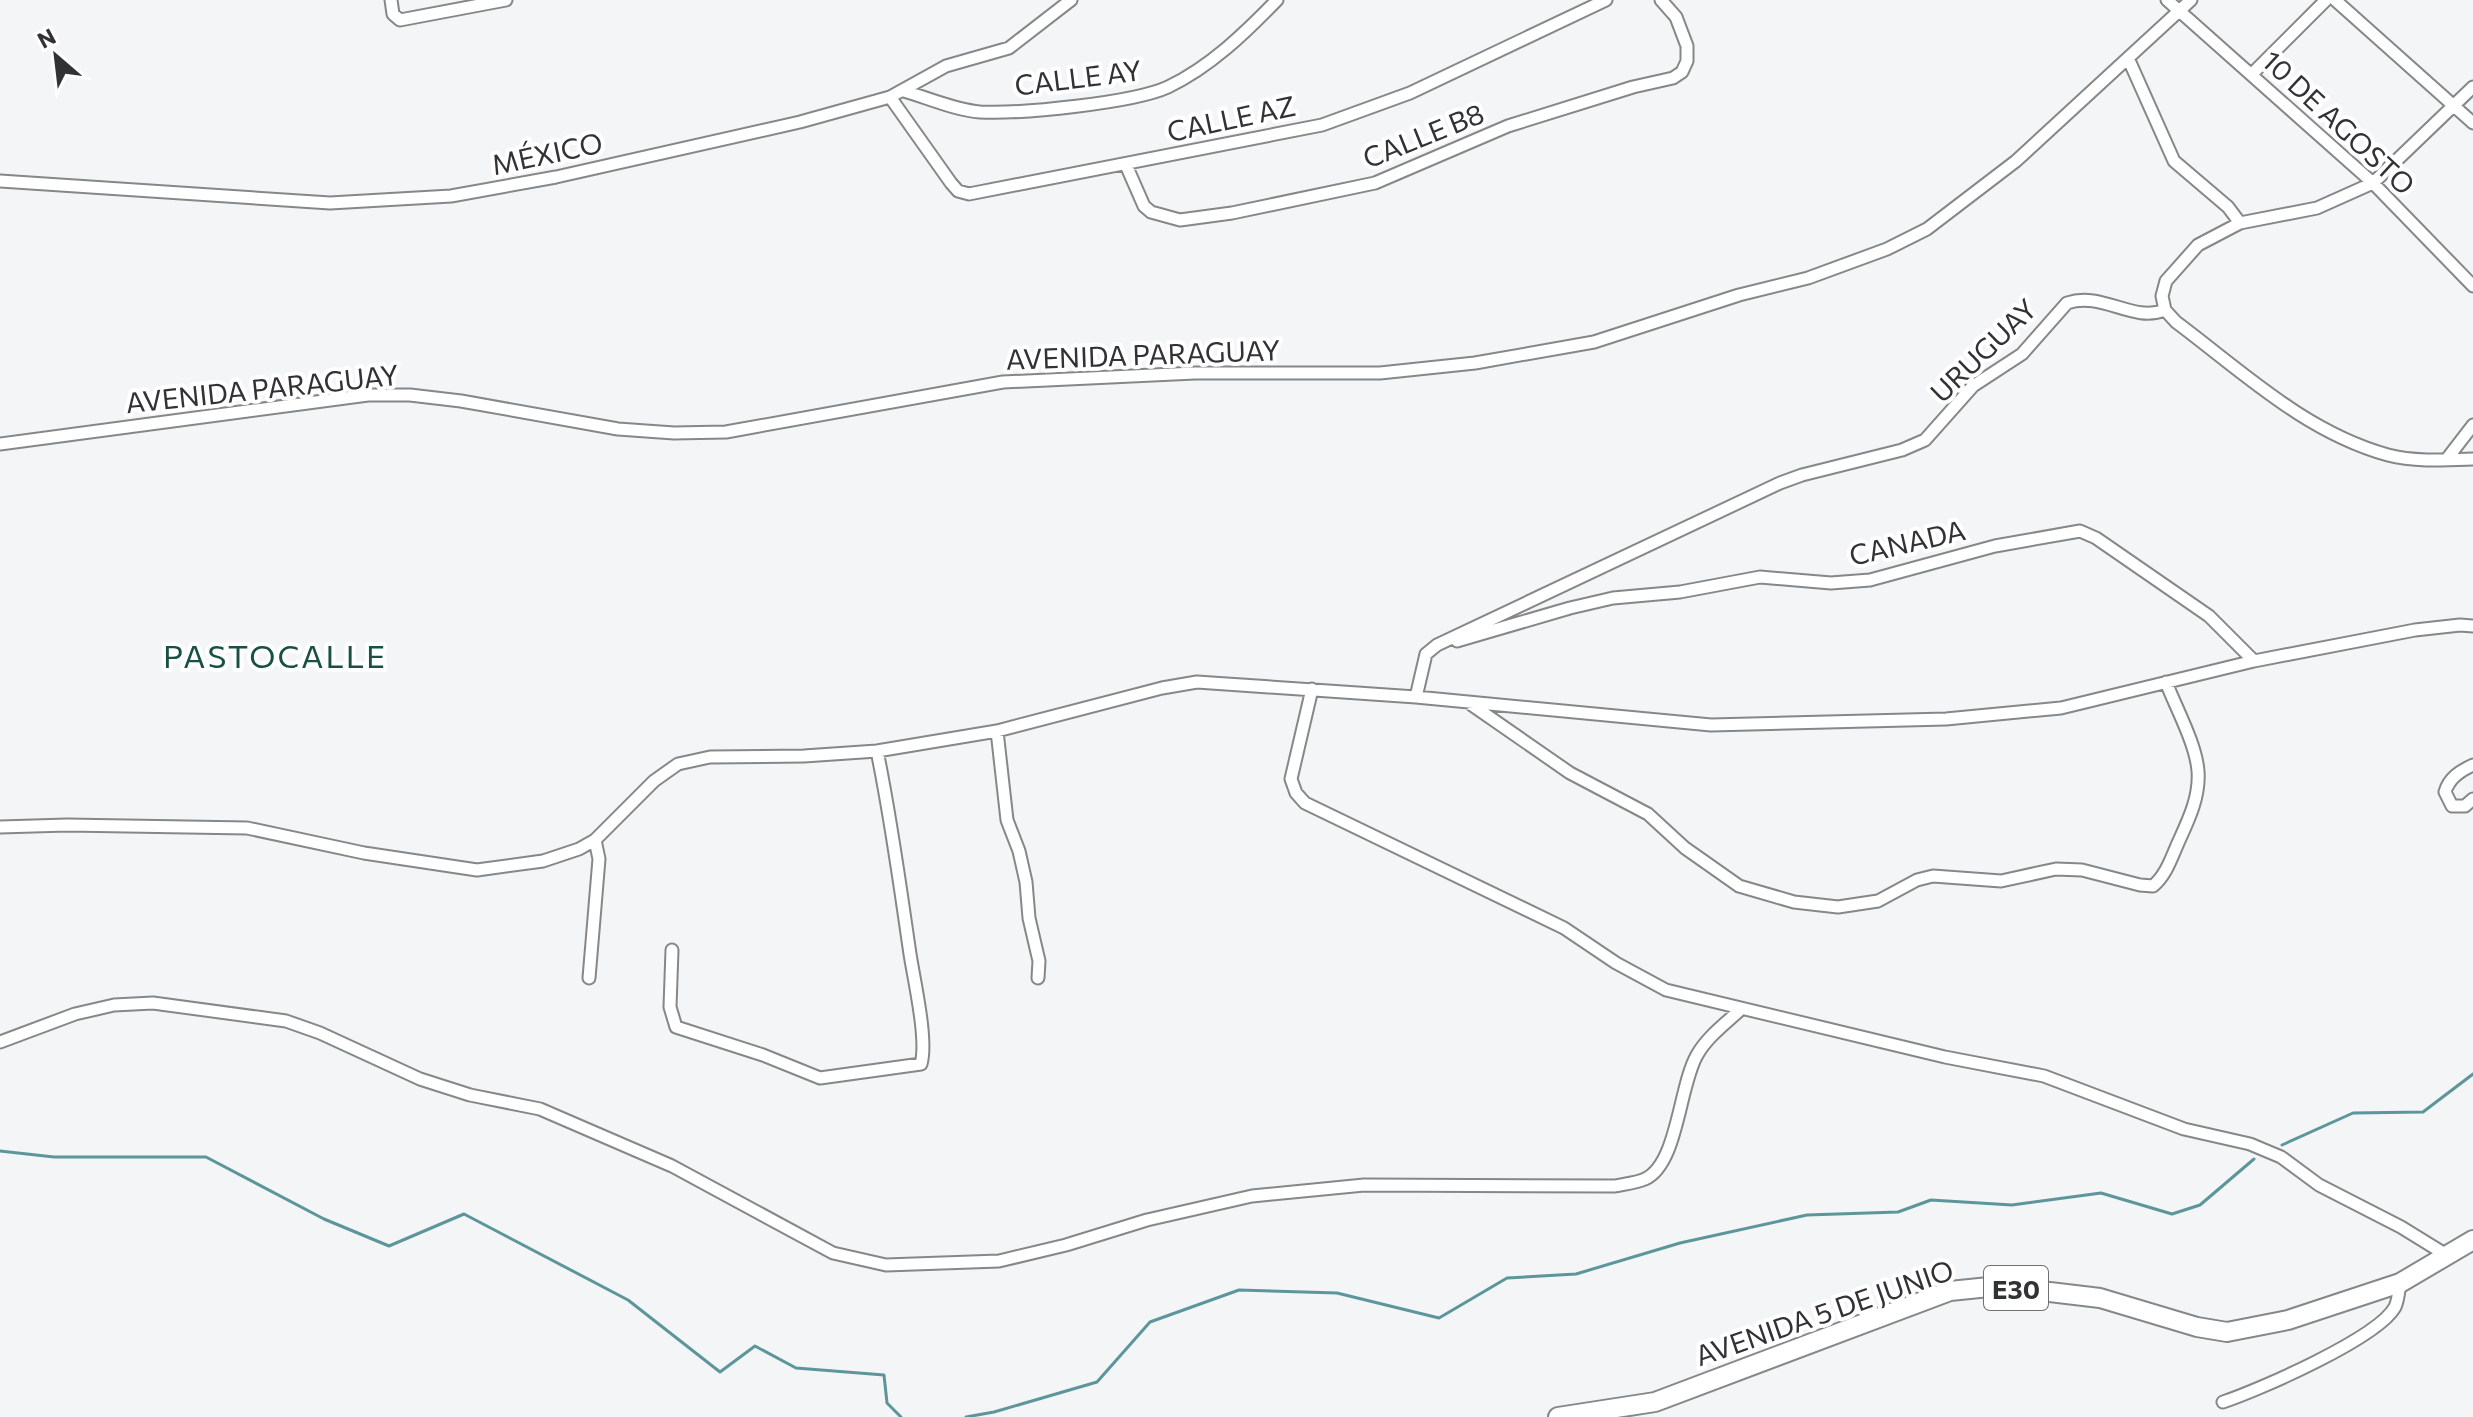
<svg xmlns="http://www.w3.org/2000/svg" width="2473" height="1417" viewBox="0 0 2473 1417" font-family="Commissioner,sans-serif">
  <rect width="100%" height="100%" fill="#f3f5f7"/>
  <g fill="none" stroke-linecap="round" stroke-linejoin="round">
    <path stroke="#5c969b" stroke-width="3" d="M2282,1145L2353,1113L2423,1112L2473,1074
      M0,1151L54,1157H206L324,1219L389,1246L464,1214L628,1300L720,1372L755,1346L796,1368L884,1375L887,1403L901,1417
      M966,1417L994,1412L1097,1382L1150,1322L1239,1290L1337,1293L1439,1318L1507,1278L1576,1274L1680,1243L1807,1215L1898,1212L1931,1200L2012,1205L2101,1193L2172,1214L2200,1205L2254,1159"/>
    <defs>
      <path id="minor" d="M391,0L393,14L400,20L506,0
        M2167,0L2373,183L2473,286
        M2335,0L2473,123
        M2128,58L2174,161L2228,207L2240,223
        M2252,74L2326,0
        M2473,87L2373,183L2317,208L2240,223L2198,245L2166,281L2162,296L2165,310L2176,322C2243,372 2305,432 2388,455C2414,462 2446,460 2473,459
        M904,91C928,98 955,110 980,112C1021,114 1133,103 1168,87C1210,67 1245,33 1277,0
        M890,97L951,183L958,191L969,194L1322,125L1410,93L1606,0
        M1126,165L1144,206L1151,212L1180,220L1232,213L1375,183L1508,126L1633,87L1673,78L1682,72L1687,61V46L1676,17L1661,0
        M0,181L330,203L451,196L556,177L800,122L890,97L946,66L1009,48L1071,0
        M0,444L368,395H410L461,401L618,429L674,433L726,432L1003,382L1195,373H1380L1475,363L1594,342L1739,295L1808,278L1887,249L1927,229L2016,161L2191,0
        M2446,460L2473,425
        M1457,641L1570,608L1613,598L1680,592L1760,577L1831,583L1870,580L1995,546L2080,531L2096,538L2209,616L2254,661
        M1312,689L1291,779L1296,793L1305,803L1564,928L1616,963L1666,990L1945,1057L2044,1076L2184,1129L2250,1144L2281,1157L2319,1185L2401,1227L2448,1256
        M1416,697L1426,654L1437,645L1780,483L1802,475L1902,450L1925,440L1973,386L2022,354L2067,303C2103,291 2132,323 2165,310
        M1472,705L1570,773L1648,814L1685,848L1739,886L1794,902L1838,907L1878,901L1917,880L1933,876L2001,881L2056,869L2082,870L2140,885L2153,886C2166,875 2171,859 2178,843C2188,821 2200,797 2198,771C2196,744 2176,708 2166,682
        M997,731L1007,820L1019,851L1026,882L1029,918L1039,961L1038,978
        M2473,765C2460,771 2449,778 2445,792L2452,806H2465L2473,799
        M0,827L67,825L247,828L364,853L477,870L543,861L579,849L595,840L654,781L678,764L710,757L804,756L877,751L997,731L1162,688L1197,682L1416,697L1711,725L1946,719L2061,708L2254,661L2415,630L2460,625L2473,626
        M672,950L670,1007L676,1027L763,1055L820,1078L921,1064C928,1040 914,980 910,954C900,886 891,818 877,751
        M589,978L599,859L595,840
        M0,1042L75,1014L114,1005L153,1003L286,1021L320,1033L420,1079L470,1095L540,1109L672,1166L833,1253L886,1265L999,1261L1066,1245L1147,1220L1252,1196L1364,1185L1615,1186C1624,1184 1636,1183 1645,1179C1678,1164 1679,1086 1697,1055C1707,1037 1726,1023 1740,1010
        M2223,1402C2259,1390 2378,1338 2395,1307C2398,1301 2399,1290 2400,1283"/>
      <path id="primary" d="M1558,1417L1655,1402L1950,1291L1999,1286L2100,1298L2197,1327L2227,1332L2288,1320L2400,1283L2473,1240"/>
    </defs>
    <use href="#minor" stroke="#858789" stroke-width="15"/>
    <use href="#primary" stroke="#858789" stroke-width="22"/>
    <use href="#minor" stroke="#fff" stroke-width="11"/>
    <use href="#primary" stroke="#fff" stroke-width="18"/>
  </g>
  <g text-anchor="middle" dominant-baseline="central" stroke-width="8" stroke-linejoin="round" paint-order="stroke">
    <rect fill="#fff" stroke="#6f7070" stroke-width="2" x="1984" y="1266" width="64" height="44" rx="6"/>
    <g font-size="26" font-weight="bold" fill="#313233">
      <text x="2016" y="1288">E30</text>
    </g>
    <g font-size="28" fill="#313233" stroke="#fff">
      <text transform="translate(1078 77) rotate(-7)">CALLE AY</text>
      <text transform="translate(1231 118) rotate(-12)">CALLE AZ</text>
      <text transform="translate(2339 122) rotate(43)">10 DE AGOSTO</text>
      <text transform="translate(1423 135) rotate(-22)">CALLE B8</text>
      <text transform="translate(547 153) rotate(-12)">MÉXICO</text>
      <text transform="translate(1983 350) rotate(-44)">URUGUAY</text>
      <text transform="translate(1143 354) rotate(-2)">AVENIDA PARAGUAY</text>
      <text transform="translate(262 388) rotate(-6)">AVENIDA PARAGUAY</text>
      <text transform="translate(1907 542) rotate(-13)">CANADA</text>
      <text transform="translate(1824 1312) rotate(-19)">AVENIDA 5 DE JUNIO</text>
    </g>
    <g font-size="32" letter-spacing="2" fill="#195046" stroke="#fff">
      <text x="275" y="655">PASTOCALLE</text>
    </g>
  </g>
  <g transform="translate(56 56) rotate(332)" stroke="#ffffff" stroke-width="6" paint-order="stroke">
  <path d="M0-6L14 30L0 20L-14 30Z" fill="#313233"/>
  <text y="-12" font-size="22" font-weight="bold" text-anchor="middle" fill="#313233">N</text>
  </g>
</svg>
